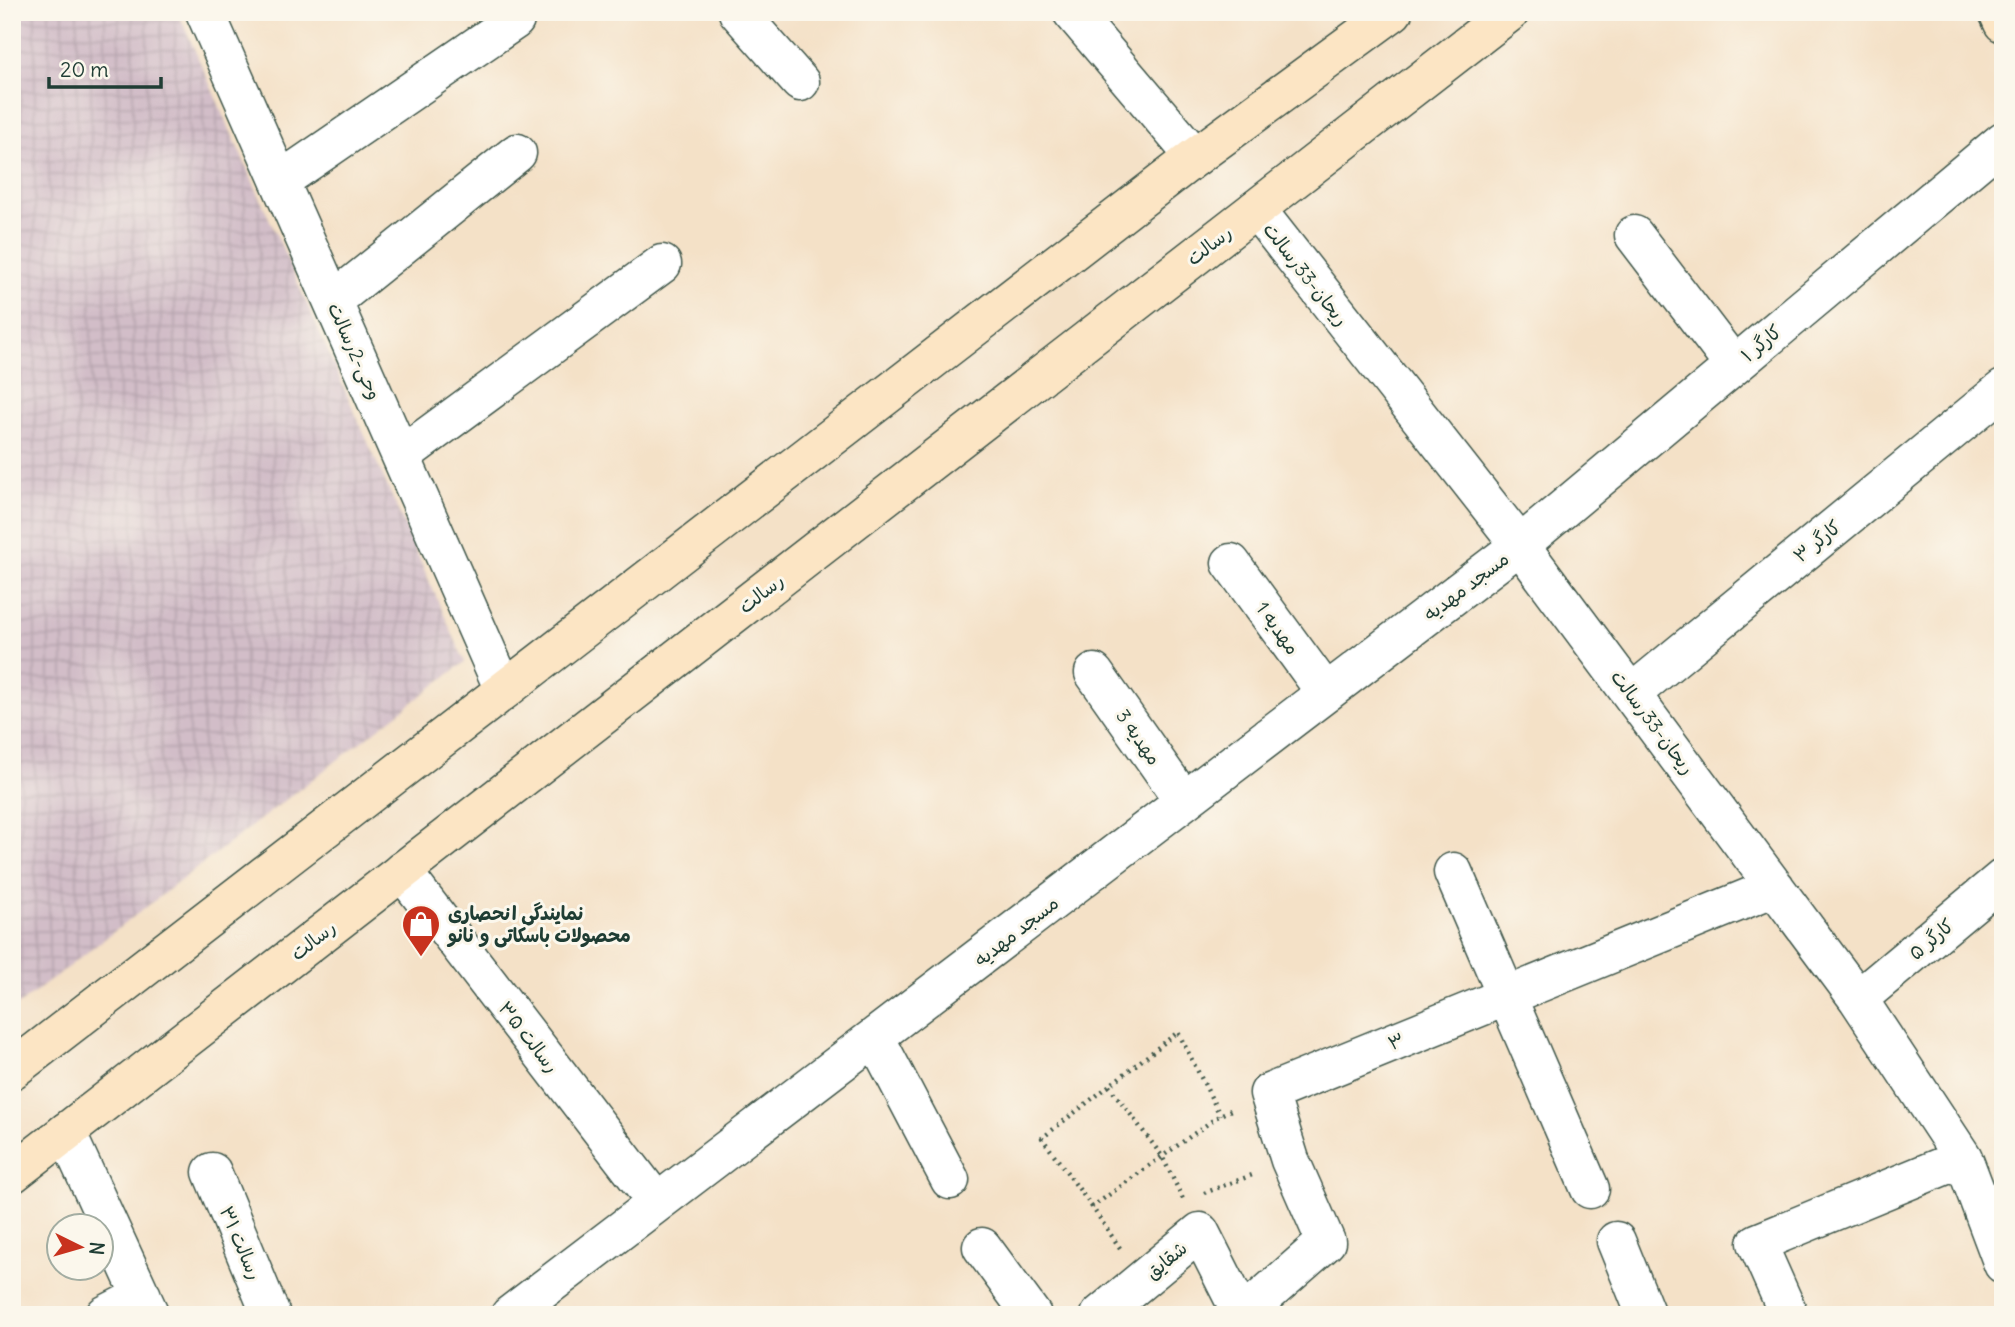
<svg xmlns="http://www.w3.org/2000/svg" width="2015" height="1327" viewBox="0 0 2015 1327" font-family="Delius,'Playpen Sans Arabic',sans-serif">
  <defs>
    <pattern id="industrial-grid" width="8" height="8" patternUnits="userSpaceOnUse" patternTransform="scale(1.75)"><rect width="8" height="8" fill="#d2bdc8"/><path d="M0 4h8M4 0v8" fill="none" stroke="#b4a3ac"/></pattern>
  </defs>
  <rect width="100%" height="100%" fill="#fbf7ec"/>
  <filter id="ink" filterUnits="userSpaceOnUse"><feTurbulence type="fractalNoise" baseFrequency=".0143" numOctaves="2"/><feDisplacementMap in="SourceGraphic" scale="14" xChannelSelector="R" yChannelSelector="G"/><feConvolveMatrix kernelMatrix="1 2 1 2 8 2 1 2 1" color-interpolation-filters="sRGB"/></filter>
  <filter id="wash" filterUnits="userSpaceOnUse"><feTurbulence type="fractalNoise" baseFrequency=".00686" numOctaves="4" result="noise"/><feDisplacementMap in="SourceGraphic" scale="28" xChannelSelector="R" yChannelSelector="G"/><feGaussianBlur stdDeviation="1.57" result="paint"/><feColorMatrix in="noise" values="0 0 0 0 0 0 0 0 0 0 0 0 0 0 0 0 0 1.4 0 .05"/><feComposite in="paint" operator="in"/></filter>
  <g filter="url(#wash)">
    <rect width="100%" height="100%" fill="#f4e1c7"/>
    <path fill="url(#industrial-grid)" d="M12,12H178L465,662L12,1010Z"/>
  </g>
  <g filter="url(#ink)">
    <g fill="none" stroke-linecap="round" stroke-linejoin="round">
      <defs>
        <path id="minor" d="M205,12L504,690
          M738,12L800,82
          M1072,12L1195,157
          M280,181L515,20
          M1256,209L1520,545L1858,999L1963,1158L2003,1264
          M1634,235L1734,366
          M333,301L517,153
          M401,456L662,264
          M1231,563L1326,693
          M1094,673L1184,801
          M1631,694L2003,389
          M402,871L657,1203
          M1453,872L1590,1189
          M1858,999L2003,878
          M876,1039L950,1180
          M66,1132L150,1315
          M212,1172L271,1315
          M1616,1241L1646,1315
          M982,1247L1032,1315
          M105,1315L142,1296
          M510,1315L1520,545L2003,141
          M1100,1315L1200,1232L1242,1315
          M1243,1315L1326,1242L1290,1160L1269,1093L1775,887
          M1789,1315L1757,1243L1963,1158"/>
        <path id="secondary" d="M1998,12L2003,23
          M12,1070L1195,157L1393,12
          M12,1174L1510,12"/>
      </defs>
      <use href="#minor" stroke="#3f564a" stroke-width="41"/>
      <use href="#secondary" stroke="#3f564a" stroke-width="41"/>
      <path stroke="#3f564a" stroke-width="4.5" stroke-dasharray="2 5" stroke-linecap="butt" d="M1109,1086L1162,1156L1183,1199
        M1204,1193L1255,1174
        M1092,1207L1042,1138L1178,1032L1220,1115
        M1120,1248L1092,1207L1220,1115L1233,1109"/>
      <use href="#minor" stroke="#fff" stroke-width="38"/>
      <use href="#secondary" stroke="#fce5c4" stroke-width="38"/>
    </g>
  </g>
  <defs>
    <symbol id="shop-pin" viewBox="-11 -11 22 30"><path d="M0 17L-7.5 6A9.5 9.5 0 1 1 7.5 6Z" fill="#c8321e" stroke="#fbf7ec"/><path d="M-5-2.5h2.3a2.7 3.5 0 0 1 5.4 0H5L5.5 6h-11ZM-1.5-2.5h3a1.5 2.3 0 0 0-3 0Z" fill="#fff"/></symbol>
  </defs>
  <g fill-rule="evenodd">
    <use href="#shop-pin" x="399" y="902" width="44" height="60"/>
  </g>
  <g text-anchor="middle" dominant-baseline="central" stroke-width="6" stroke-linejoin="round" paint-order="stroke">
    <g font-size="19" fill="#1f3d34" stroke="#fbf7ec">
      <text transform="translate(1209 245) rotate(-38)">رسالت</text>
      <text transform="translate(1306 274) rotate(52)">ریحان-33رسالت</text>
      <text transform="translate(1761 343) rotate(-40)">کارگر ۱</text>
      <text transform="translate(355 351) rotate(66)">وحی-2رسالت</text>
      <text transform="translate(1817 541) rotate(-39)">کارگر ۳</text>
      <text transform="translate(1466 586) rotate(-37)">مسجد مهدیه</text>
      <text transform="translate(761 593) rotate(-38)">رسالت</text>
      <text transform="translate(1278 628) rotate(54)">مهدیه 1</text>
      <text transform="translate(1653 722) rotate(53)">ریحان-33رسالت</text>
      <text transform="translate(1139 737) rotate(55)">مهدیه 3</text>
      <text transform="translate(1016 931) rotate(-38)">مسجد مهدیه</text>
      <text transform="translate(1931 939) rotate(-40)">کارگر ۵</text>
      <text transform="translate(313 940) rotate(-38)">رسالت</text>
      <text transform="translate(529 1037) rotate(52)">رسالت ۳۵</text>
      <text transform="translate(1396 1041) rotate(-22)">۳</text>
      <text transform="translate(241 1243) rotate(67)">رسالت ۳۱</text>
      <text transform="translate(1166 1260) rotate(-40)">شقایق</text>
    </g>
    <g font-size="19" font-weight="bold" fill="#1f3d34" stroke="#fbf7ec" text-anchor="start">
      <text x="448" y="913">نمایندگی انحصاری<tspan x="448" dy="22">محصولات باسکاتی و نانو</tspan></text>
    </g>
  </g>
  <rect width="2015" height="1327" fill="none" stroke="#fbf7ec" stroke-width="42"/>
  <g transform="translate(80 1247) rotate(95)"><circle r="33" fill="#fbf7ec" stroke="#a3ada2" stroke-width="2"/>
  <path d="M0-5L12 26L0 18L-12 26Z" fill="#c8321e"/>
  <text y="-10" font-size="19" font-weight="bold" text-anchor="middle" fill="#1f3d34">N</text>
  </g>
  <path d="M49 77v10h112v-10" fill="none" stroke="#1f3d34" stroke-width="3.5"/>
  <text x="60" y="77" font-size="21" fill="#1f3d34" stroke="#fbf7ec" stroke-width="5" paint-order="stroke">20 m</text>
</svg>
